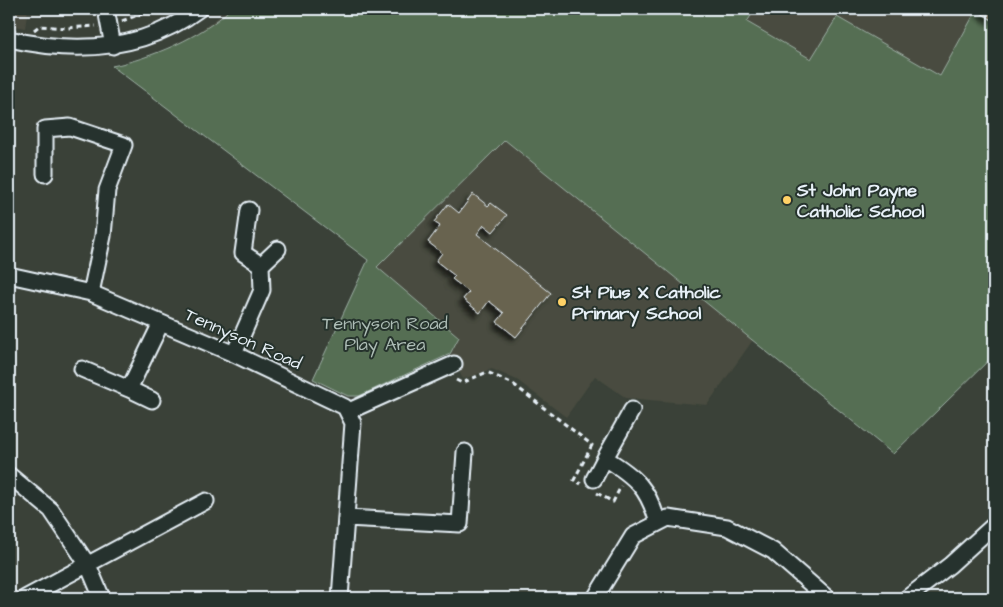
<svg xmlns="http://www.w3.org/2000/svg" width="1003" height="607" viewBox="0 0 1003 607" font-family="'Architects Daughter',sans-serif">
  <defs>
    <filter id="shadow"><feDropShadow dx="-4.5" dy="4.5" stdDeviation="2.5" flood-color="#0009"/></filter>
  </defs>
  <rect width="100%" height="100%" fill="#3a4138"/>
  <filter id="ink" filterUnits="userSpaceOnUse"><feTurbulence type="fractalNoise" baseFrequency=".02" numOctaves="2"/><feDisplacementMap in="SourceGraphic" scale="10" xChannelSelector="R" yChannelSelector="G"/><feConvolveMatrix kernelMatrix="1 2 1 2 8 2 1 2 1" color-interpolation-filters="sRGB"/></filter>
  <g filter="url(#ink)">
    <path fill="#484b3f" d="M9,9H28L25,28L9,25Z
      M230,9H994L894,453L753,340L707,405L626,398L595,376L566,417L517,380L492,369L463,379L450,354L459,337L368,260L112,66L129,63L166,49L195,34Z"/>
    <path fill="#556e53" stroke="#9eb0a6" d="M230,9H755L747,22L811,59L837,17L940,76L977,9H994V355L893,454L505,140L377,267L459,337L450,354L359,396H348L313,379L368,260L112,66C149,59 204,36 230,9Z"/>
    <path fill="#676350" stroke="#e8f1f8" filter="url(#shadow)" d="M983,9H994V21L981,13Z
      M473,194L488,206L491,203L507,215L493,232L484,225L477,234L551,293L516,337L497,322L504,313L489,301L480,313L463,299L469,292L452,279L455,276L436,261L442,253L428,242L440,226L434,222L448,204L459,213Z"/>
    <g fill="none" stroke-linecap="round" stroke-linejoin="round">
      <defs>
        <path id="minor" d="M106,9L113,46
          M9,39C75,54 143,51 199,9
          M45,174V129L70,127L124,145L107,190L103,236L91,293
          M261,265L278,249
          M9,275L91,293L234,354L345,407L353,423L340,598
          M234,354L262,290L261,265L243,253L249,210
          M82,369L129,389
          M152,400L129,389L161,323
          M632,410L605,458C636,477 648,488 658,523
          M349,411L454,364
          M9,475L51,510L88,565L102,598
          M594,479L605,458
          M346,518L460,524L465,452
          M25,598L206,501
          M595,598L633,536L668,518L727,527L773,551L827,598
          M907,598L950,565L994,525"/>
      </defs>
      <use href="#minor" stroke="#e8f1f8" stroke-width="19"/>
      <path stroke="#e8f1f8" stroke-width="3" stroke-dasharray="5 4" stroke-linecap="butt" d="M122,21L154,9
        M34,30L39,26L68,28L96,26
        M456,380L462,383L487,372L513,384L592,445L574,480L581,484
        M597,493L613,502L621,486"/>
      <use href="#minor" stroke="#26332d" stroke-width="15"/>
    </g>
  </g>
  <g fill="#ffd166" stroke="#26332d" stroke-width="2">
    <circle cx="787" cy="200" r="5"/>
    <circle cx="562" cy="302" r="5"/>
  </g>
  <g text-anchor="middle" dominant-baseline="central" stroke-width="4" stroke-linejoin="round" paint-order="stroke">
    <g font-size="18" font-weight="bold" fill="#e8f1f8" stroke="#26332d" text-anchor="start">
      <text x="797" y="190">St John Payne<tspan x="797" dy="21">Catholic School</tspan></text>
      <text x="572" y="292">St Pius X Catholic<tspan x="572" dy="21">Primary School</tspan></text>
    </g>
    <g font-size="18" fill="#adbdb6" stroke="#26332d">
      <text x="385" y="323">Tennyson Road<tspan x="385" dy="21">Play Area</tspan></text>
    </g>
    <g font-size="18" fill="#e8f1f8" stroke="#26332d">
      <text transform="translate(243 339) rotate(24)">Tennyson Road</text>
    </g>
  </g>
  <rect width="1003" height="607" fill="none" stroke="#26332d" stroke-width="30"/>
  <rect x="15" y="15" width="973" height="577" fill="none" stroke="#e8f1f8" stroke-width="2" filter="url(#ink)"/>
</svg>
